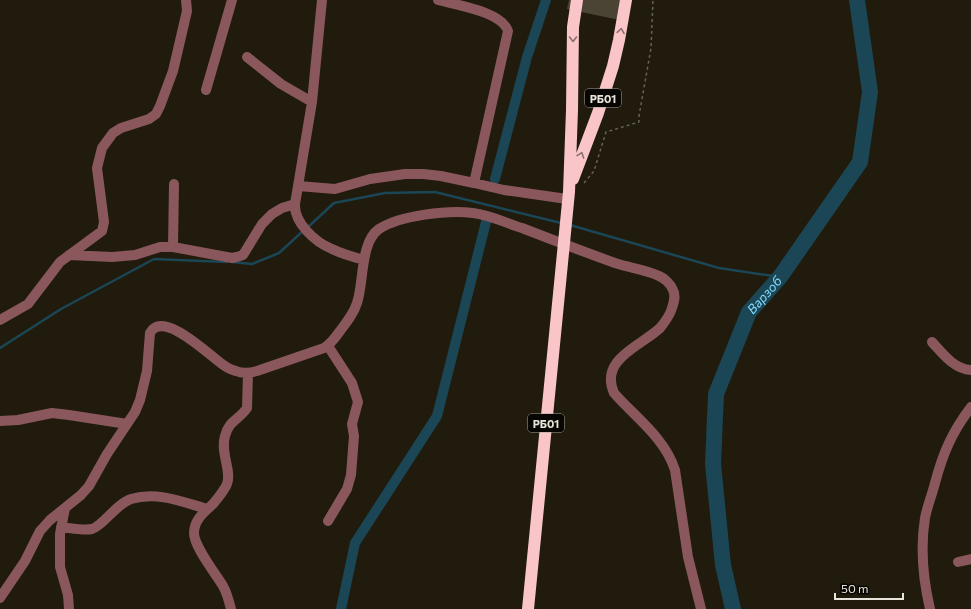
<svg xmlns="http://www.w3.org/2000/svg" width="971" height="609" viewBox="0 0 971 609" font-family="Commissioner,sans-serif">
  <rect width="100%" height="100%" fill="#201b0c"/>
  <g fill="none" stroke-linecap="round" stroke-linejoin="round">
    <path stroke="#1b4656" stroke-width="2.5" d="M570,225L719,268L780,277
      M307,228L334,203L385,193L435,192L561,223
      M232,262L252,264L279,253L303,231
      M0,348L61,309L154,259L227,262"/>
    <path stroke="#1b4656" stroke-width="10" d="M495,179L527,57L546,0
      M341,609L355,543L437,416L487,218"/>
    <path stroke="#1b4656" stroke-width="16" id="s1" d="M733,609L723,565L713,464L716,394L749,312L780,277L860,162L870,92L857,0"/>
  </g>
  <path fill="#4b4435" d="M569,0H629L624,21L567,9Z"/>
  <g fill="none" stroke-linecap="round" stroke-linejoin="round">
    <path stroke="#666255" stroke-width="1.5" stroke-dasharray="3 3" stroke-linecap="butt" d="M584,183L594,171L606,132L639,122V116L651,48L653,0"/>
    <path stroke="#8a575c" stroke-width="10" d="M322,0L312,102L295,204C294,223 315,242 332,249C342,254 353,257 364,260
      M438,0C457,5 502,12 508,31L474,183L504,190L567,199
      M247,57L281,84L312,102
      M206,90L232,0
      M298,186L335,189L370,179L405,174H423L441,176L474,183
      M173,247L174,184
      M69,255L112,257L135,255L160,247H173L232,258L237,257L243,255L262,224L272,214L282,208L295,204
      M0,320L28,304L60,262L102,231L104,222L97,168L102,148L113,133L121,128L149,119L156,114L160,106L173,71L187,11L186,0
      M932,342C943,354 954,369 971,370
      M0,421L18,420L52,413L69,415L127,424
      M65,508L60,534V567L68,595L69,609
      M328,521L347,489L351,475L354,436L352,424L358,402L352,383L328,346
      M61,527C71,528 83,531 92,529C103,526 116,504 131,499C157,491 183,502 207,509
      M958,562L971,559
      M0,598L25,561L40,531L50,520L81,495L89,486L107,454L135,412L140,400L147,371L150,333C163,309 210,356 222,364C226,367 231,370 236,371C243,374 250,373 257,371L324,348C331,344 335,338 340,331C347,322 354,313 357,303C364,283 360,242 379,229C401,215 448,210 473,213C490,215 506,223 522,228C553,240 584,252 615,263C629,268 645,269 659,276C664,278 671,284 673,290C676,296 674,302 672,308C670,315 665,322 660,328C641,346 599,359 614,393C635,417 665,438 675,470L688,557L701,609
      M231,609C229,601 227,593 223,586C216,574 194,547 194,533C194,520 204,512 213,504C218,498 224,491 227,484C232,471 220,453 225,436C229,420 239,420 247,408L248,373
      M930,609C923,579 920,549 925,518C927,507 932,495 935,483C943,453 952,432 971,407"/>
    <path stroke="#fac5c9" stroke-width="12" d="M573,179L598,113L613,66L619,40L626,0
      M528,609L569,192L572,110L573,27L577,0"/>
  </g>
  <defs><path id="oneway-chevron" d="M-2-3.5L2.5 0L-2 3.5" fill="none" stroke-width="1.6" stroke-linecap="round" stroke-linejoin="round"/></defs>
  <g stroke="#8d6f6f">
    <use href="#oneway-chevron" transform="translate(621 31) rotate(-81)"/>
    <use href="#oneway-chevron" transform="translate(573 39) rotate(90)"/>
    <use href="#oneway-chevron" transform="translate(581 155) rotate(-70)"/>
  </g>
  <g text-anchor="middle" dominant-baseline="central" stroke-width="3.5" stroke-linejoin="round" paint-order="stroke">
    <g fill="#080602" stroke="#a5a19a" stroke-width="1">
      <rect x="585" y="89" width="36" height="18" rx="3"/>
      <rect x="528" y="414" width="36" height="18" rx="3"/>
    </g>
    <g font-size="11" font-weight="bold" fill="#e8e4db">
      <text x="603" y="98">РБ01</text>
      <text x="546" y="423">РБ01</text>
    </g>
    <g font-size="13" font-style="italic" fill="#84dcfd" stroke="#080602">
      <text stroke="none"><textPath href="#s1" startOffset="328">Варзоб</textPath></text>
    </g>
  </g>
  <path d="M835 593v6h68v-6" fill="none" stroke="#e8e4db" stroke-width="2"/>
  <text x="841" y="593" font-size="12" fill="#e8e4db" stroke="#080602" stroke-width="3" paint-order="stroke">50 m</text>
</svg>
